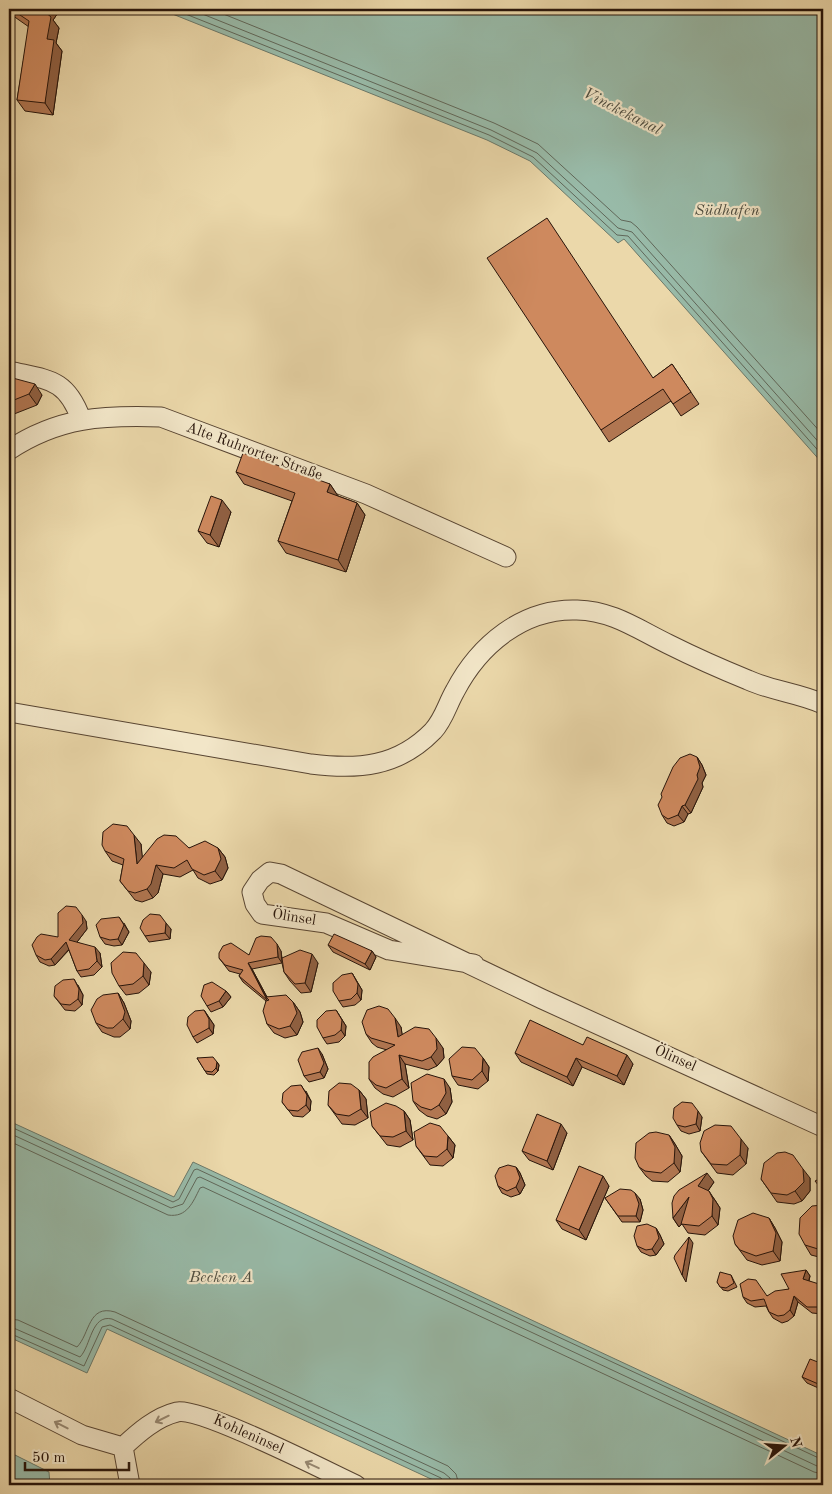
<svg xmlns="http://www.w3.org/2000/svg" width="832" height="1494" viewBox="0 0 832 1494" font-family="'Old Standard TT',serif">
  <rect width="100%" height="100%" fill="#ebd8aa"/>
  <filter id="stains"><feTurbulence type="fractalNoise" baseFrequency=".004" numOctaves="4"/><feColorMatrix values="0 0 0 0 .2 0 0 0 0 .09 0 0 0 0 .02 0 0 0 .5 -.17"/></filter>
  <radialGradient id="worn" r=".72"><stop offset=".6" stop-color="#630" stop-opacity="0"/><stop offset="1" stop-color="#630" stop-opacity=".3"/></radialGradient>
  <path fill="#98baa8" stroke="#6b7869" d="M160,9H823V464L624,239L618,243L530,161L487,140Z
    M9,1121L174,1197L193,1162L823,1456V1485H444L107,1329L87,1373L9,1337Z
    M9,1452L49,1472L50,1485H9Z"/>
  <g fill="none" stroke-linecap="round" stroke-linejoin="round">
    <path stroke="#606759" stroke-width="1" d="M173,9L489,135L533,157L617,235L628,236L823,456
      M190,9L491,130L537,153L618,228L632,232L823,447
      M211,9L494,123L538,144L621,220L631,222L637,227L823,435
      M9,1126L173,1202L179,1199L194,1170L197,1169L823,1460
      M9,1133L171,1208L183,1204L197,1178L200,1177L817,1466L823,1467
      M9,1141L168,1215C187,1218 193,1202 200,1188L203,1187L814,1472L823,1474
      M9,1319L18,1320L77,1347C90,1334 88,1304 115,1312L448,1466L456,1474L459,1485
      M9,1326L80,1357C91,1346 91,1314 112,1319L444,1473L450,1478L451,1485
      M9,1333L84,1366L102,1327L110,1325L441,1478L445,1485"/>
    <defs>
      <path id="minor" d="M9,371C48,380 66,378 81,419
        M9,450C59,417 103,415 161,417L366,494L506,557
        M9,712L311,764C358,770 398,767 433,731C444,719 447,705 455,691C479,645 523,608 577,610C613,611 637,629 668,644C694,657 721,669 748,680C772,691 799,693 823,704
        M474,964L389,950L326,923L262,914L255,904L252,892L260,880L270,872L281,874L542,999L823,1127
        M9,1398L82,1435L123,1447
        M123,1447C138,1433 156,1417 177,1412C201,1407 326,1471 356,1485
        M123,1447L130,1485"/>
    </defs>
    <use href="#minor" stroke="#584532" stroke-width="21"/>
    <use href="#minor" stroke="#f2e6c8" stroke-width="19"/>
  </g>
  <path fill="#b17651" stroke="#27140a" d="M9,9H55L58,13L53,20L59,28L56,43L62,51L53,115L25,111L17,100L29,27L9,13Z
    M672,364L699,404L681,416L671,401L609,442L601,430L653,378Z
    M9,377L42,395L37,405L9,416Z
    M236,472L330,484L338,496L357,503L365,515L346,572L286,553L278,541L292,501L244,484Z
    M231,512L219,547L207,543L198,531Z
    M697,757L702,765L706,775L702,783L703,787L691,813L688,814L684,822L674,826L667,823L662,815Z
    M141,844L142,858L189,848H218L225,857L228,868L222,880L210,884L198,878L193,870L180,877L163,874L158,893L153,898L142,902L135,900L120,881L123,865L112,861L105,851Z
    M86,921L87,929L77,942L100,953L102,967L94,975L81,977L77,971L69,950L55,965L49,966L40,962L36,955Z
    M124,923L129,932L122,945L114,946L105,944L100,937Z
    M171,929L170,939L149,942L145,936Z
    M328,945L372,951L376,957L370,970L333,952Z
    M281,951L282,958L318,963L311,992L301,993L290,981L284,972L282,963L252,969L267,997L293,1002L300,1012L303,1022L297,1035L285,1038L274,1033L267,1024L266,1001L243,982L239,976L240,974L229,971L219,958Z
    M151,972L149,985L139,993L126,995L119,986Z
    M352,973L362,990L361,1000L355,1005L343,1007L339,1001Z
    M78,985L83,995L82,1005L75,1011L65,1010L54,996Z
    M226,991L231,997L223,1007L211,1012L207,1006Z
    M118,993L124,1003L131,1021L130,1029L120,1037H114L102,1032L96,1023Z
    M204,1010L214,1025L213,1034L197,1043L193,1037Z
    M336,1010L346,1026L345,1036L339,1042L327,1044L323,1038Z
    M401,1027L402,1035L443,1048L444,1058L437,1066L428,1070L405,1064L409,1088L393,1097L383,1094L375,1088L369,1079L387,1050L377,1047L372,1043L366,1034Z
    M583,1045L633,1064L624,1085L582,1067L573,1086L521,1062L515,1053Z
    M322,1054L328,1069L324,1078L309,1082L304,1076Z
    M197,1058L217,1062L219,1065L218,1071L214,1075L207,1074Z
    M483,1058L489,1067L488,1081L478,1089L458,1085L452,1076Z
    M450,1088L452,1102L446,1114L437,1119L427,1116L419,1110L413,1101Z
    M359,1090L366,1099L368,1118L355,1125L342,1124L328,1105Z
    M306,1091L311,1101L310,1111L303,1117L293,1116L282,1102Z
    M404,1111L410,1120L413,1140L400,1147L387,1145L372,1126Z
    M702,1117L700,1131L689,1134L681,1131L677,1125Z
    M567,1133L553,1170L529,1160L522,1151Z
    M669,1135L675,1144L682,1156L680,1172L668,1182L652,1181L646,1176L639,1167Z
    M448,1136L455,1145L453,1158L443,1166L430,1165L416,1146Z
    M748,1148L746,1164L733,1175L717,1173L701,1151Z
    M516,1167L520,1173L525,1185L520,1194L511,1197L502,1193L498,1186Z
    M810,1178V1191L802,1201L794,1204L777,1202L761,1179Z
    M714,1182L708,1191L715,1200L720,1208L718,1225L705,1235L688,1233L682,1224L679,1227L673,1218Z
    M609,1186L586,1240L562,1229L556,1220Z
    M605,1198L640,1199L643,1210L640,1222H622Z
    M823,1205V1258L811,1255L805,1245Z
    M769,1218L775,1228L782,1242L780,1261L762,1265L747,1260L735,1244Z
    M656,1228L660,1235L664,1244L656,1255L650,1256L641,1252L637,1246Z
    M806,1270L810,1276L809,1281L823,1289V1314L812,1313L798,1302L794,1316L788,1321L782,1323L773,1318L769,1312L766,1306L755,1307L747,1303L743,1297L767,1296L789,1289Z
    M731,1275L737,1287L728,1291L723,1290L717,1282Z
    M823,1364V1390L807,1383L802,1377Z"/>
  <path fill="#906042" stroke="#27140a" d="M46,9H55L58,13L53,20L59,28L56,43L62,51L53,115L45,103L47,39L44,11Z
    M35,384L42,395L37,405L29,394Z
    M330,484L338,496L335,504L327,492Z
    M222,500L231,512L219,547L210,535Z
    M357,503L365,515L346,572L338,560Z
    M697,757L702,765L706,775L702,783L703,787L691,813L685,805L697,775Z
    M682,806L688,814L684,822L678,815Z
    M134,835L141,844L144,873L137,864Z
    M218,848L225,857L228,868L222,880L215,871Z
    M156,865L163,874L158,893L153,898L147,889Z
    M82,915L86,921L87,929L74,946L69,940Z
    M119,917L129,932L122,945L118,939Z
    M166,923L171,929L170,939L165,933Z
    M66,942L70,948L55,965L51,959Z
    M277,944L281,951L282,963L278,957Z
    M95,947L100,953L102,967L97,961Z
    M372,951L376,957L370,970L365,964Z
    M312,954L318,963L311,992L305,983Z
    M144,963L151,972L149,985L143,976Z
    M248,963L252,969L268,999L266,997Z
    M352,973L362,990L361,1000L357,993Z
    M74,979L83,995L82,1005L78,999Z
    M226,991L231,997L223,1007L219,1001Z
    M118,993L124,1003L131,1021L130,1029L123,1019Z
    M293,1002L300,1012L303,1022L297,1035L290,1026Z
    M204,1010L214,1025L213,1034L209,1028Z
    M336,1010L346,1026L345,1036L341,1030Z
    M395,1018L401,1027L404,1046L398,1037Z
    M436,1038L443,1048L444,1058L437,1066L431,1057Z
    M318,1048L322,1054L328,1069L324,1078L320,1072Z
    M399,1055L405,1064L409,1088L402,1079Z
    M627,1055L633,1064L624,1085L617,1076Z
    M483,1058L489,1067L488,1081L482,1071Z
    M576,1058L582,1067L573,1086L567,1077Z
    M217,1062L219,1065L218,1071L216,1068Z
    M444,1079L450,1088L452,1102L446,1114L439,1105Z
    M301,1085L311,1101L310,1111L306,1105Z
    M359,1090L366,1099L368,1118L361,1109Z
    M404,1111L410,1120L413,1140L406,1131Z
    M698,1111L702,1117L700,1131L696,1124Z
    M561,1124L567,1133L553,1170L547,1161Z
    M669,1135L675,1144L682,1156L680,1172L674,1163Z
    M448,1136L455,1145L453,1158L447,1149Z
    M741,1139L748,1148L746,1164L740,1155Z
    M516,1167L520,1173L525,1185L520,1194L516,1187Z
    M803,1169L810,1178V1191L802,1201L795,1191Z
    M707,1173L714,1182L705,1195L698,1186Z
    M603,1176L609,1186L586,1240L579,1230Z
    M709,1191L720,1208L718,1225L712,1216Z
    M635,1193L640,1199L643,1210L640,1222L636,1216Z
    M689,1197L696,1206L679,1227L673,1218Z
    M769,1218L775,1228L782,1242L780,1261L773,1251Z
    M656,1228L660,1235L664,1244L656,1255L652,1249Z
    M689,1237L693,1243L686,1282L682,1275Z
    M806,1270L810,1276L807,1286L803,1279Z
    M794,1296L798,1302L794,1316L790,1310Z"/>
  <path fill="#ce895e" stroke="#27140a" d="M11,9H46L44,11L51,17L47,39L54,40L45,103L17,100L29,21Z
    M547,218L653,378L672,364L691,392L673,404L663,389L601,430L487,258Z
    M9,377L35,384L29,394L9,402Z
    M243,453L330,484L327,492L357,503L338,560L278,541L295,493L236,472Z
    M211,496L222,500L210,535L198,531Z
    M690,754L697,757L700,767L697,775L698,779L685,805L682,806L678,815L668,819L662,815L658,805L662,797L661,794L673,767L680,758Z
    M113,824L127,826L134,835L137,864L157,839L164,835L176,836L189,848L205,841L218,848L221,859L215,871L204,875L192,869L187,860L174,868L156,865L151,884L147,889L135,893L128,891L120,881L124,859L105,851L102,845L103,832Z
    M66,906L76,907L82,915L83,923L69,940L95,947L97,961L89,969L77,971L66,942L51,959L45,960L36,955L32,945L37,937L41,934L58,937V913Z
    M150,914L160,915L166,923L165,933L145,936L140,928L143,920Z
    M119,917L124,925L118,939L110,940L100,937L96,925L101,919Z
    M334,934L372,951L365,964L328,945Z
    M261,936L271,937L277,944L278,957L248,963L267,1000L239,976L243,970L225,965L219,958V953L223,946L231,943L249,955L256,938Z
    M300,950L312,954L305,983L295,984L284,972L282,958Z
    M123,952L136,953L144,963L143,976L133,984L119,986L112,973L111,963Z
    M352,973L358,984L357,993L351,999L339,1001L333,991V983L342,975Z
    M74,979L79,989L78,999L70,1005L61,1004L54,996L55,986L63,980Z
    M212,982L226,991L219,1001L207,1006L201,996L204,985Z
    M118,993L125,1012L123,1019L113,1028H107L96,1023L91,1010L97,999L103,995Z
    M286,995L293,1002L297,1013L290,1026L279,1029L267,1024L263,1011L266,1001L269,1000L266,997Z
    M379,1006L388,1009L395,1018L398,1037L415,1027L429,1029L436,1038L437,1049L431,1057L422,1061L399,1055L402,1079L386,1088L376,1085L369,1079V1062L373,1057L395,1045L371,1038L366,1034L362,1022L367,1010Z
    M204,1010L209,1019V1028L193,1037L187,1025L188,1017L195,1011Z
    M336,1010L342,1020L341,1030L335,1035L323,1038L317,1027V1020L326,1011Z
    M530,1020L583,1045L587,1037L627,1055L617,1076L576,1058L567,1077L515,1053Z
    M462,1047L475,1048L483,1058L482,1071L472,1080L452,1076L449,1059Z
    M318,1048L324,1063L320,1072L304,1076L298,1060L302,1052Z
    M213,1057L217,1062L216,1068L212,1072L205,1071L197,1058Z
    M427,1074L444,1079L446,1093L439,1105L431,1110L421,1107L413,1101L411,1083Z
    M339,1083L351,1084L359,1090L361,1109L349,1116L336,1114L328,1105L329,1091Z
    M301,1085L307,1095L306,1105L298,1111L288,1110L282,1102L283,1093L291,1086Z
    M682,1102L692,1103L698,1111L696,1124L685,1127L677,1125L673,1118L674,1108Z
    M386,1103L396,1106L404,1111L406,1131L393,1137L380,1136L372,1126L370,1112Z
    M537,1114L561,1124L547,1161L522,1151Z
    M430,1123L440,1126L448,1136L447,1149L437,1157L424,1156L416,1146L414,1132Z
    M715,1125L731,1126L741,1139L740,1155L727,1165L711,1164L701,1151L700,1143L704,1131Z
    M656,1132L669,1135L675,1147L674,1163L661,1173L645,1171L639,1167L635,1158L636,1143L649,1133Z
    M785,1152L793,1155L803,1169L804,1182L795,1191L787,1195L771,1193L761,1179L764,1163L777,1153Z
    M508,1165L516,1167L520,1178L516,1187L507,1191L498,1186L495,1176L499,1168Z
    M579,1166L603,1176L579,1230L556,1220Z
    M707,1173L698,1186L709,1191L713,1199L712,1216L699,1226L681,1224L689,1197L673,1218L672,1203L674,1196L679,1190Z
    M823,1177V1191L815,1181Z
    M620,1189L631,1190L635,1193L639,1204L636,1216H618L605,1198Z
    M823,1205V1248L818,1249L805,1245L799,1234L800,1218L812,1206Z
    M753,1213L769,1218L776,1233L773,1251L756,1256L740,1250L735,1244L733,1236L738,1220Z
    M647,1224L656,1228L659,1238L652,1249L646,1250L637,1246L634,1236L637,1226Z
    M689,1237L682,1275L674,1258L675,1255Z
    M806,1270L803,1279L819,1284L823,1289V1303L819,1307H807L794,1296L790,1310L784,1315L778,1316L769,1312L764,1299L751,1301L743,1297L740,1284L748,1279L756,1280L767,1296L775,1291L789,1289L781,1274Z
    M720,1272L731,1275L734,1283L726,1288L720,1287L717,1282Z
    M810,1359L823,1364V1386L802,1377Z"/>
  <defs><path id="oneway-shaft" d="M-6 0H5M1.5-3L5.5 0L1.5 3" fill="none" stroke-width="1.6" stroke-linecap="round" stroke-linejoin="round" transform="scale(1.25)"/></defs>
  <g stroke="#978872">
    <use href="#oneway-shaft" transform="translate(162 1419) rotate(154)"/>
    <use href="#oneway-shaft" transform="translate(61 1425) rotate(-153)"/>
    <use href="#oneway-shaft" transform="translate(312 1465) rotate(-155)"/>
  </g>
  <g text-anchor="middle" dominant-baseline="central" stroke-width="4.5" stroke-linejoin="round" paint-order="stroke">
    <g font-size="15" fill="#27140a" stroke="#f2e6c8">
      <text transform="translate(254 452) rotate(20)">Alte Ruhrorter Straße</text>
      <text transform="translate(294 918) rotate(9)">Ölinsel</text>
      <text transform="translate(675 1059) rotate(24)">Ölinsel</text>
      <text transform="translate(248 1435) rotate(24)">Kohleninsel</text>
    </g>
    <g font-size="16" font-style="italic" fill="#4f4e41" stroke="#f2e6c8">
      <text transform="translate(622 112) rotate(27)">Vinckekanal</text>
      <text x="727" y="211">Südhafen</text>
      <text x="221" y="1278">Becken A</text>
    </g>
  </g>
  <rect width="832" height="1494" fill="none" stroke="#ebd8aa" stroke-width="30"/>
  <rect x="10" y="10" width="812" height="1474" fill="none" stroke="#27140a" stroke-width="2.5"/>
  <rect x="15" y="15" width="802" height="1464" fill="none" stroke="#27140a"/>
  <g transform="translate(784 1446) rotate(73)" stroke="#f2e6c8" stroke-width="4" paint-order="stroke">
  <path d="M0-4L9 19L0 12L-9 19Z" fill="#27140a"/>
  <text y="-8" font-size="14" font-weight="bold" text-anchor="middle" fill="#27140a">N</text>
  </g>
  <path d="M25 1462v8h104v-8" fill="none" stroke="#27140a" stroke-width="2.5"/>
  <text x="32" y="1462" font-size="15" fill="#27140a" stroke="#f2e6c8" stroke-width="4" paint-order="stroke">50 m</text>
  <rect width="100%" height="100%" filter="url(#stains)"/>
  <rect width="100%" height="100%" fill="url(#worn)"/>
</svg>
